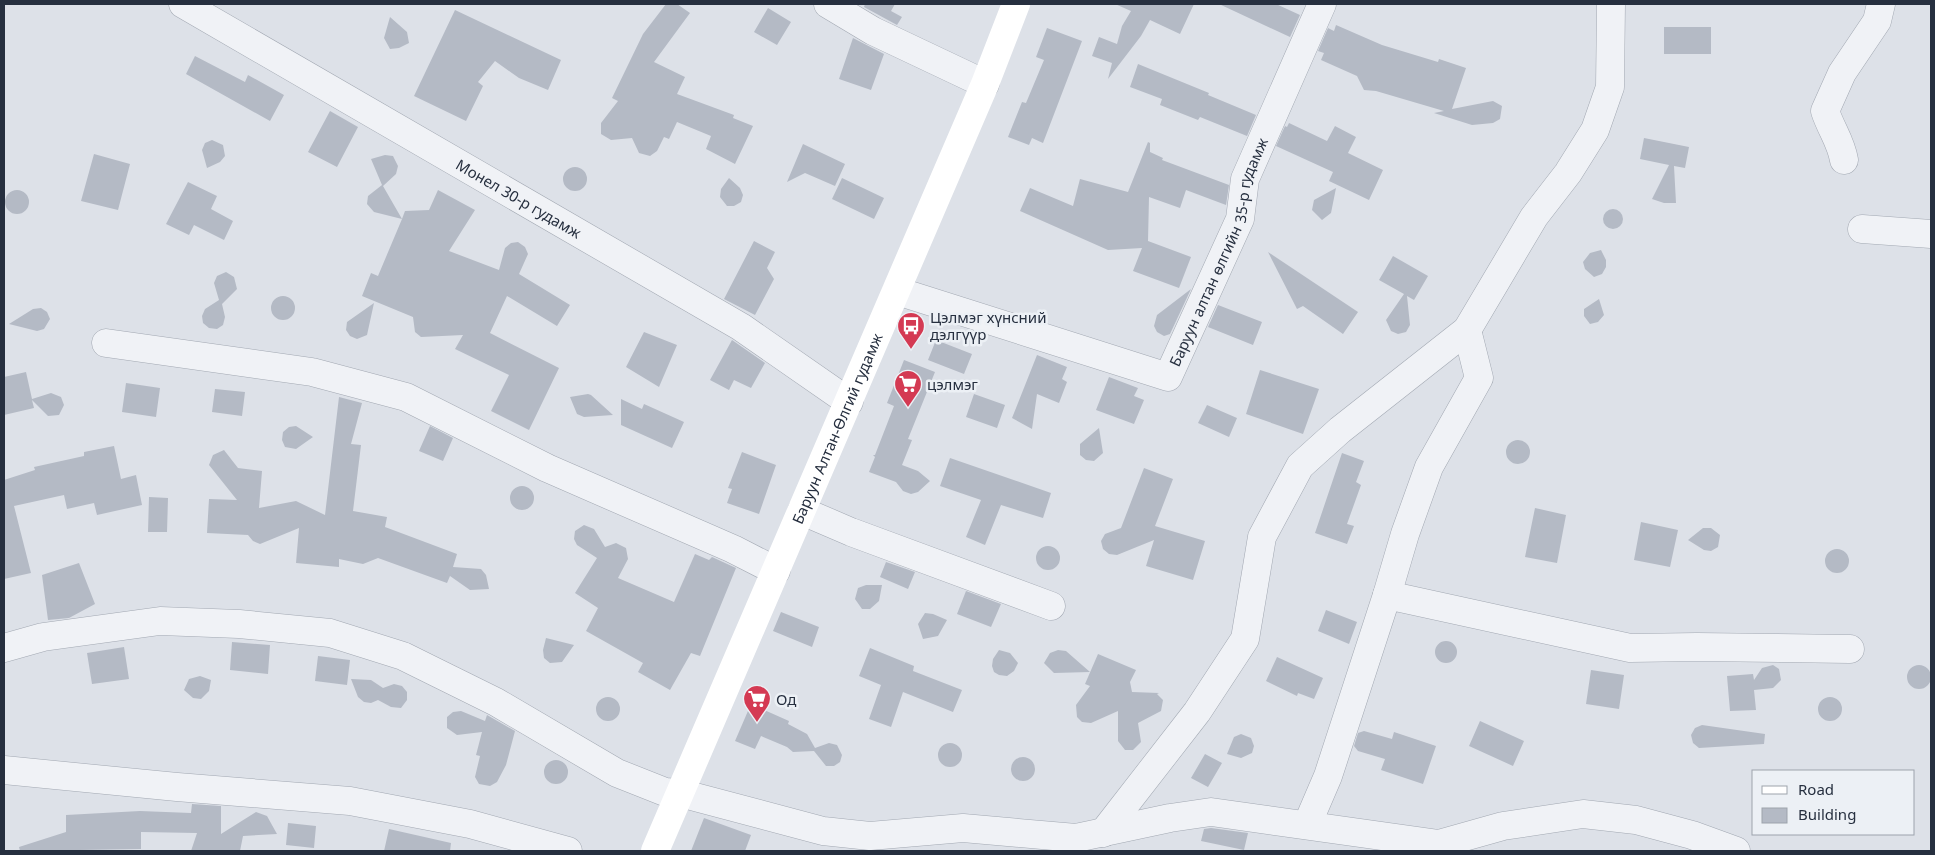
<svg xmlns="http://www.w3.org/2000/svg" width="1935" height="855" viewBox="0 0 1935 855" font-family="'Noto Sans',sans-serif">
  <rect width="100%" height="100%" fill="#dde1e8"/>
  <path fill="#b4bac5" d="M666,4H677L690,13L654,62L685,77L677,94L734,115L733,118L753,126L735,164L706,149L711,136L677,122L669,139L664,137L657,151L650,156L639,153L632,138L611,140L601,134V123L618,101L612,98L643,34Z
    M865,4H895L891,11L902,17L897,25L864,7Z
    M1115,4H1194L1180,34L1150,20L1141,36L1108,79L1112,63L1092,56L1099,37L1117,44L1122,26L1131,11Z
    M1219,4H1276L1300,15L1290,37Z
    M768,8L791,22L777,45L754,32Z
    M455,10L561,60L548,90L519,78L495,61L478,82L483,86L466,121L414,96Z
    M390,17L407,32L409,43L399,48L390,49L384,38Z
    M1336,25L1382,45L1438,62L1439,59L1466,68L1452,109L1493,101L1502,106L1500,119L1493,123L1472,125L1434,113L1444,111L1376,91L1364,90L1357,76L1321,60L1324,53L1318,51L1328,28L1334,31Z
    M1664,27H1711V54H1664Z
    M1047,28L1082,41L1043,143L1032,138L1029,145L1008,137L1022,102L1026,103L1044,60L1036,57Z
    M853,38L884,54L871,90L839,79Z
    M195,56L245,82L248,75L284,95L270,121L186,74Z
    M1138,64L1209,93L1208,95L1256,115L1247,136L1200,117L1198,120L1160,105L1162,99L1130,87Z
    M330,111L358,127L337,167L308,152Z
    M1289,123L1327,141L1335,126L1356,137L1348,153L1383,170L1369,200L1329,181L1333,172L1276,146L1285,126L1287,127Z
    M1644,138L1689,147L1685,168L1674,166L1676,203H1664L1652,199L1669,165L1640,159Z
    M212,140L223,145L225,156L220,162L207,168L202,150L205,143Z
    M1148,142L1150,143V152L1163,158L1162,160L1229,185L1226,205L1186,190L1180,208L1149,197L1148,241L1191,257L1179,288L1133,271L1142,248L1108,250L1020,211L1030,188L1073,206L1080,179L1128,192Z
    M803,144L845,164L835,186L805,173L787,182Z
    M94,154L130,164L118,210L81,201Z
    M385,155L393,156L398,166L396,174L383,186L402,219L405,211L429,210L438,190L475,210L449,251L499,270L505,248L511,243L518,242L525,247L528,254L519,274L570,305L557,326L507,296L490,333L559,368L529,430L491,411L509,375L455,349L463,335L421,337L415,332L413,317L362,296L371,273L378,276L402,219L374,212L367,204L368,196L382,185L371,159Z
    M563 179a12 12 0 1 1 24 0a12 12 0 1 1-24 0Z
    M729,178L740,188L743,195L741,202L734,206H727L720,197L721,189Z
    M842,178L884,198L874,219L832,199Z
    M188,182L217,196L211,209L233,221L224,240L194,225L189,235L166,224Z
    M1336,188L1331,213L1322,220L1312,210L1314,200Z
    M5 202a12 12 0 1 1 24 0a12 12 0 1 1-24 0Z
    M1603 219a10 10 0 1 1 20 0a10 10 0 1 1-20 0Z
    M754,241L775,252L767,268L774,279L755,315L724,299Z
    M1601,250L1606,260V267L1602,274L1594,277L1585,269L1583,262L1590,253Z
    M1268,252L1358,312L1343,334L1303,306L1297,309Z
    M1393,256L1428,276L1414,300L1407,296L1410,325L1406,332L1398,334L1391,331L1386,320L1404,294L1379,280Z
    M226,272L234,277L237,289L222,304L225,317L223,325L217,329L209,328L203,323L202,316L205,309L219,300L214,283L217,276Z
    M1191,289L1170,334L1164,336L1157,332L1154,326L1157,315Z
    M271 308a12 12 0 1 1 24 0a12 12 0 1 1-24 0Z
    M1599,299L1604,315L1598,322L1590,324L1584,316V309Z
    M374,303L367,335L357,339L350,336L346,330L347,322Z
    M1218,305L1262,322L1253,345L1208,327Z
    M41,308L47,312L50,319L44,329L37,331L9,324L33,309Z
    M644,332L677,345L659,387L626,367Z
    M732,340L765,363L751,388L734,380L729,390L710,380Z
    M936,340L972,354L964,374L928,360Z
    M1037,355L1067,367L1062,379L1067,382L1059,403L1037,394L1032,429L1012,418Z
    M904,360L935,372L908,439L912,440L902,465L918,471L930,481L918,492L911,494L903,491L896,482L869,472L875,457L873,455H875L894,406L887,403Z
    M1260,370L1319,389L1303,434L1246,414Z
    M26,372L32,399L51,393L61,397L64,405L59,415L48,416L32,400L34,408L4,415V377Z
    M1109,377L1138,388L1134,396L1144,400L1134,424L1096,410Z
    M126,383L160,388L156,417L122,412Z
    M215,389L245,392L242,416L212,412Z
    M588,394L591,395L613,415L584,417L577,414L570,397Z
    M974,394L1005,405L997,428L966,417Z
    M339,397L362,403L351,444L361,445L353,511L387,517L385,527L457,554L453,567L481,569L486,575L489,589L470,590L450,576L447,583L378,558L363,564L339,559V567L296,563L299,528L260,544L253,541L248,535L207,533L209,499L237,500L209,465L213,455L224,450L238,468L262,471L259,508L296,501L325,515Z
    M621,399L642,409L644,404L684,422L672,448L621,425Z
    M1207,405L1237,418L1229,437L1198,423Z
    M296,426L313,437L296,449L285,447L282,440L283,432L289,427Z
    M430,426L453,438L443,461L419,451Z
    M1099,428L1103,453L1094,461L1086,460L1080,455V444Z
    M1506 452a12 12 0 1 1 24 0a12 12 0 1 1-24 0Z
    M114,446L121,479L136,475L142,505L97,515L94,503L67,509L64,495L14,506L31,573L4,579V480L35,470L34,467L84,456V452Z
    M742,452L776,465L759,514L727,503L732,489L728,488Z
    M1342,453L1364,461L1356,482L1361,485L1347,524L1354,526L1347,544L1315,533Z
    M950,458L1051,493L1043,518L1001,505L985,545L966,537L981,500L940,486Z
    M1144,468L1173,479L1155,526L1205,541L1193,580L1146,566L1154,540L1117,555L1109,554L1103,549L1101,541L1105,534L1121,528Z
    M510 498a12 12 0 1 1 24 0a12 12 0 1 1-24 0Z
    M149,497L168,498L167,532H148Z
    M1535,508L1566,515L1557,563L1525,557Z
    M1641,522L1678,530L1670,567L1634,560Z
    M584,525L594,529L605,547L616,543L626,548L628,559L618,578L674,602L695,554L709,560L712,557L736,568L700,656L691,653L670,690L638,672L643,663L586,631L598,608L575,593L597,558L577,545L574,539L575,531Z
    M1703,528H1711L1720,535L1718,547L1711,551L1704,550L1688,540Z
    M1036 558a12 12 0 1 1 24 0a12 12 0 1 1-24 0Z
    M1825 561a12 12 0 1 1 24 0a12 12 0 1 1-24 0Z
    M886,562L915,572L908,589L880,577Z
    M79,563L95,604L69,618L48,620L42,575Z
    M866,585H882L879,601L870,609H862L855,599L858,588Z
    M966,591L1001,604L991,627L957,614Z
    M1326,610L1357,622L1349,644L1318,631Z
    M781,612L819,627L812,647L773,631Z
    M925,613L933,614L947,620L938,636L923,639L918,624Z
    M546,638L574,645L562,662L550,663L544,658L543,650Z
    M1435 652a11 11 0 1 1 22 0a11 11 0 1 1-22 0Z
    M232,642L270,645L268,674L230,670Z
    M124,647L129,679L92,684L87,653Z
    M870,648L914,666L913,671L962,690L953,712L903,692L891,727L869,719L881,685L859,676Z
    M999,650L1010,653L1018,663L1014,671L1007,676L999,675L994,672L992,666L993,659Z
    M1058,650L1066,651L1090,672L1054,673L1044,663L1050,653Z
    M1098,654L1136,670L1130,682L1132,692L1159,693L1157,694L1163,700L1161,711L1138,723L1141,742L1133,750H1125L1118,741V711L1091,723L1082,722L1077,717L1076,705L1090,686L1085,684Z
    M318,656L350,660L347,685L315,681Z
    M1277,657L1323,678L1314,699L1298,693L1297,696L1266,681Z
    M1773,665L1779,669L1781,680L1773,688L1754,690L1756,710L1730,711L1727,676L1753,674L1754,680L1762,668Z
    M1907 677a12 12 0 1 1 24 0a12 12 0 1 1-24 0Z
    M1591,670L1624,675L1619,709L1586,704Z
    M200,676L211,680L209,691L201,699L193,698L184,690L189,679Z
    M351,679L371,680L383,688L394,684L402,686L407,692V700L401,708L391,707L378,700L371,703L364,702L358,697Z
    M596 709a12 12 0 1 1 24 0a12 12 0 1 1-24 0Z
    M1818 709a12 12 0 1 1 24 0a12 12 0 1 1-24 0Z
    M751,704L789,721L788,724L807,734L815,748L829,743L837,745L842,755L840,762L834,766H826L814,751L793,752L787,747L761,736L755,749L735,741Z
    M461,711L485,721L487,715L515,731L506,765L497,782L490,786L479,784L475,777L480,756L476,755L482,732L457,735L447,728V717L453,712Z
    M1480,721L1524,741L1513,766L1469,746Z
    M1702,725L1765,734L1764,744L1699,748L1693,743L1691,735L1695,728Z
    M1364,731L1392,739L1394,732L1436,746L1423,784L1381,770L1385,759L1358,751L1354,746L1358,733Z
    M1241,734L1251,738L1254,746L1252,753L1241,758L1227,754L1234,737Z
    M938 755a12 12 0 1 1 24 0a12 12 0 1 1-24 0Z
    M1205,754L1222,763L1208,787L1191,778Z
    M1011 769a12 12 0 1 1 24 0a12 12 0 1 1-24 0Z
    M544 772a12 12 0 1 1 24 0a12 12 0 1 1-24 0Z
    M192,804L221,806V834L256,812L267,816L277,834L243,836L240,851H191L197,833L141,832V849L20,851L19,847L66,832V815L140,811L191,813Z
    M704,818L751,835L745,851H691Z
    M288,823L316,826L314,848L286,845Z
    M1211,828L1248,833L1244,850L1201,841L1204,829Z
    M389,829L451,843L450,851H384Z"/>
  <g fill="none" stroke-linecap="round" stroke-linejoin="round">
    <defs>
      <g id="street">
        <path id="s1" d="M183,4L741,327L849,402"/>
        <path d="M828,4L873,31L985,84"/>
        <path d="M1844,160C1841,142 1831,129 1825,111L1842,73L1877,21L1881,4"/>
        <path d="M1862,229L1931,234"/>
        <path id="s2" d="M897,291L1168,377L1240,219L1245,179L1322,4"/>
        <path d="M106,343L312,372L406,397L547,468L733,549L776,571"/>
        <path d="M802,511L851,532L1051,606"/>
        <path d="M1387,595L1405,534L1429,467L1479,378L1467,330"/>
        <path d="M4,648L43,637L160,621L239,624L330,633L403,656L496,702L617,773L665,792L680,793L823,831L870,836L963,828L1076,838L1170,818L1211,812L1439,844L1503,826L1583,814L1636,820L1692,835L1736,851"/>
        <path d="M4,770L177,787L350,801L470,824L568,851"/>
        <path d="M1307,825L1328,776L1387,595L1630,648L1697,647L1850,649"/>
        <path d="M1103,833L1197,712L1245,639L1262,537L1300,466L1340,430L1467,330L1534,217L1568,173L1595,130L1610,87L1611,4"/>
      </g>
    </defs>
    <use href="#street" stroke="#a2a8b2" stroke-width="29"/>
    <use href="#street" stroke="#f0f2f6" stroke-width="28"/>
    <path stroke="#fff" stroke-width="28" id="s3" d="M655,851L985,84L1016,4"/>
  </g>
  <defs>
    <symbol id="bus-pin" viewBox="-11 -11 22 30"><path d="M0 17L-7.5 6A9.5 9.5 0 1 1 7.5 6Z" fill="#d43a53" stroke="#ecf0f5"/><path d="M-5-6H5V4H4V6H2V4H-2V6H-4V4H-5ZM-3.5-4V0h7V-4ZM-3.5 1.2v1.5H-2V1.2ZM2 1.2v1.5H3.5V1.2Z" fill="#fff"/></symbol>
    <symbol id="supermarket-pin" viewBox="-11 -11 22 30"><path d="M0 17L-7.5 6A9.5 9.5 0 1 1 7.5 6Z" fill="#d43a53" stroke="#ecf0f5"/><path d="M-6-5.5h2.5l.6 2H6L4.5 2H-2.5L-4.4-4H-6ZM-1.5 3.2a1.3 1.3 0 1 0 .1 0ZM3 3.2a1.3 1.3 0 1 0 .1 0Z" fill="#fff"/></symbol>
  </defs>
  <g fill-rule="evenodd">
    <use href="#bus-pin" x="895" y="310" width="32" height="43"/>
    <use href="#supermarket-pin" x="892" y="368" width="32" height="43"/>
    <use href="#supermarket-pin" x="741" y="683" width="32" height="43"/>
  </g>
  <g text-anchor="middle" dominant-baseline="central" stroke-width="5" stroke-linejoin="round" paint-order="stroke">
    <g font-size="15" fill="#262f3f" stroke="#ecf0f5">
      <text stroke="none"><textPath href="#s1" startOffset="388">Монел 30-р гудамж</textPath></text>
      <text stroke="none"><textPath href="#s2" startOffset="420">Баруун алтан өлгийн 35-р гудамж</textPath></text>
      <text stroke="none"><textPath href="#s3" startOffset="460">Баруун Алтан-Өлгий гудамж</textPath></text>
    </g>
    <g font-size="15" fill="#262f3f" stroke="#ecf0f5" text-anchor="start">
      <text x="930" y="317">Цэлмэг хүнсний<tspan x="930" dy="17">дэлгүүр</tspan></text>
      <text x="927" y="384">цэлмэг</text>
      <text x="776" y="699">Од</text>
    </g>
  </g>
  <rect width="1935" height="855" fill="none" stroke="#262f3f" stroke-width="10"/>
  <rect x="1752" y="770" width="162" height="65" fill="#ecf0f5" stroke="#9da3ac"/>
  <rect x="1762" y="786" width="25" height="8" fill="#ffffff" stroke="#9da3ac"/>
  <text x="1798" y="795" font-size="15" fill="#262f3f">Road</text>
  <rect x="1762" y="808" width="25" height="15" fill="#b4bac5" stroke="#9da3ac"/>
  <text x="1798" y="820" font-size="15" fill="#262f3f">Building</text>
</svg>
